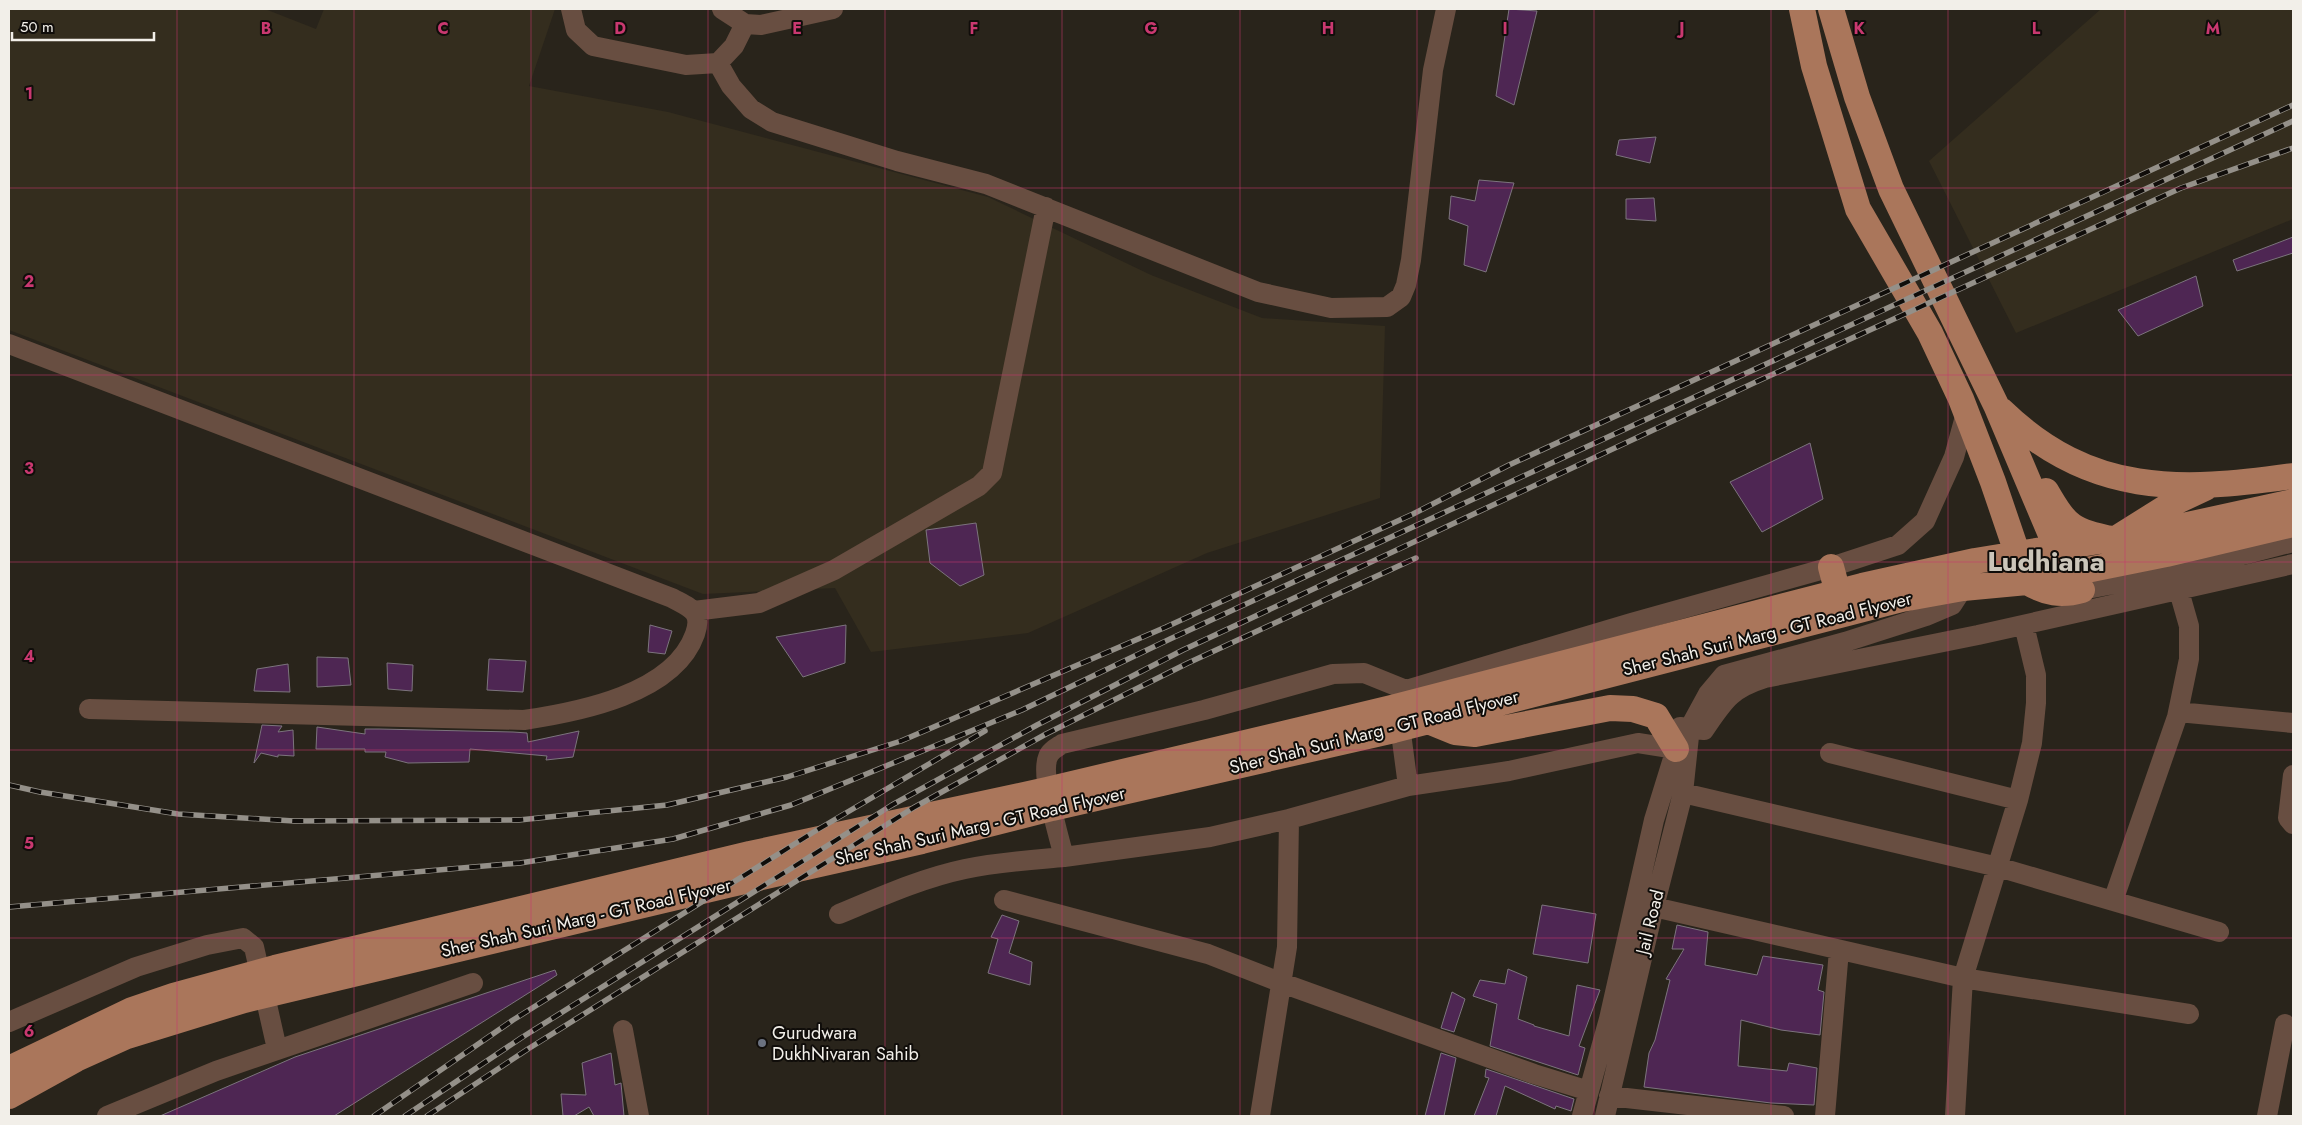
<svg xmlns="http://www.w3.org/2000/svg" width="2302" height="1125" viewBox="0 0 2302 1125" font-family="Jost,sans-serif">
  <rect width="100%" height="100%" fill="#29241b"/>
  <path fill="#342d1e" d="M9,9H265L316,29L324,9H555L529,86L668,112L988,197L1151,275L1262,318L1385,326L1380,498L1207,553L1028,633L871,652L835,588L703,594L9,330Z
    M2101,9H2293V219L2016,333L1929,161Z"/>
  <path fill="#4e2653" stroke="#7c747d" d="M1509,9L1537,11L1514,105L1496,96Z
    M1656,137L1650,163L1616,155L1619,140Z
    M1479,180L1514,183L1486,272L1464,265L1468,226L1449,219L1451,196L1475,201Z
    M1654,198L1656,221L1626,219V199Z
    M2293,237V253L2237,271L2233,260Z
    M2196,276L2203,306L2138,336L2118,310Z
    M1810,443L1823,499L1762,532L1730,482Z
    M976,523L984,575L960,586L930,563L926,530Z
    M650,625L672,631L665,654L648,652Z
    M846,625L845,663L803,677L776,637Z
    M317,657L348,658L351,685L317,687Z
    M489,659L526,661L523,692L487,690Z
    M387,663L413,665L412,691L388,689Z
    M288,664L290,692L254,691L257,669Z
    M262,725L282,726L278,732L293,730L294,756L278,755V757L261,753L254,763Z
    M317,727L365,734V729H379L513,732L527,733L528,742L579,731L573,757L546,760L547,756L470,749L469,762L408,763L385,757L386,752H365V749H316Z
    M1542,905L1596,914L1588,963L1533,954Z
    M1002,915L1019,921L1009,953L1032,962L1030,985L988,973L998,939L991,937Z
    M1677,925L1708,932L1705,965L1757,975L1763,956L1823,965L1818,990L1824,992L1820,1035L1781,1030L1741,1020L1738,1066L1787,1071L1789,1063L1817,1068L1814,1105L1771,1103L1644,1087L1649,1053L1655,1040L1670,980L1666,979L1684,949H1672Z
    M1508,969L1527,977L1518,1019L1534,1025V1026L1569,1036L1577,985L1600,990L1579,1046L1585,1048L1578,1075L1490,1046L1497,1004L1473,996L1480,980L1505,984Z
    M555,970L557,975L334,1116H160L295,1057Z
    M1452,992L1465,999L1454,1032L1441,1028Z
    M611,1053L615,1085L621,1083L624,1116H594L589,1107L574,1116H563L561,1094L586,1095L582,1063Z
    M1441,1053L1456,1058L1444,1116H1425Z
    M1486,1069L1574,1099L1571,1111L1556,1106L1555,1109L1505,1086L1496,1116H1474L1489,1078L1485,1077Z"/>
  <g fill="none" stroke-linecap="round" stroke-linejoin="round">
    <path stroke="#684e41" stroke-width="20" d="M571,9L576,30L593,46L686,65L718,63L734,46L745,24
      M722,9L745,24L761,25L833,9
      M718,63L731,86L751,109L772,122L897,161L986,184L1258,292L1331,308L1387,307L1401,297L1406,285L1411,260L1433,70L1446,9
      M9,344L672,598C690,608 703,611 695,634C674,694 578,712 524,720L89,709
      M2082,590L2177,572L2293,542
      M694,611L759,603L834,570L979,486L992,473L1046,207
      M1406,690L1364,673L1333,674L1204,710L1062,744C1056,748 1050,751 1048,757C1040,775 1059,837 1064,857L1210,837L1289,819L1408,786L1509,771L1638,743L1676,749L1654,820L1609,1019L1582,1116
      M2178,712L2293,723
      M1680,727L1704,730C1724,701 1730,689 1765,678L1978,635L2293,564
      M1830,753L2018,800
      M2293,775L2288,818L2293,824
      M1408,786L1397,703L1406,690L1631,623L1831,567L1898,545L1925,521L1954,457L1966,413
      M1683,793L1998,867L2113,901L2177,717L2189,659V626L2179,591
      M1004,900L1208,954L1282,983L1534,1074L1589,1091
      M2113,901L2219,932
      M1654,907L1963,978L2189,1014
      M839,914C880,897 922,878 965,869C998,862 1031,860 1064,857
      M9,1022L136,967L207,945L243,938L254,947L277,1049
      M623,1030L639,1116
      M1609,1096L1784,1116
      M107,1116L216,1071L473,983
      M1260,1116L1287,947L1289,819
      M1605,1116L1654,907L1683,793L1690,727L1708,694L1724,675L1845,642L1926,616L1952,605L1963,588
      M1825,1116L1839,950
      M1955,1116L1963,978L2018,800L2032,743L2036,703V675L2024,625
      M2267,1116L2285,1024"/>
    <path stroke="#aa765b" stroke-width="26" d="M1802,9L1814,66L1858,209L1930,333L1961,399L1993,482L2027,582C2046,593 2061,596 2082,590
      M1831,9L1857,97L1891,189L1996,405L2057,549
      M2002,411C2090,496 2180,492 2293,476
      M2046,491C2068,529 2072,530 2114,540L2173,503L2205,488
      M1831,567L1838,593
      M1428,721L1455,732L1475,734L1610,708L1633,709L1656,716L1676,749
      M9,1069L132,1010L173,996L275,968L750,854L1047,790L1392,708L1862,586L1975,561L2160,531L2293,502
      M9,1096L76,1059L127,1036L244,1000L731,884L922,841L1052,808L1394,730L1902,599L1963,588L2027,582L2166,554L2293,524"/>
    <defs>
      <path id="rail" d="M9,785L40,792L178,814L294,821L519,820L667,805L787,777L901,741L1166,627L1413,514L1509,465L2293,105
        M9,907L520,863L673,839L791,805L1022,710L1170,639L2293,121
        M374,1116L513,1020L812,833L985,731
        M405,1116L521,1038L892,805L1037,725L1183,650L1758,381L2181,188L2293,148
        M427,1116L528,1049L913,808L1046,734L1188,663L1416,558"/>
    </defs>
    <use href="#rail" stroke="#949089" stroke-width="5.5"/>
    <use href="#rail" stroke="#100d0a" stroke-width="4" stroke-dasharray="11" stroke-linecap="butt"/>
  </g>
  <path fill="none" stroke="#c93870" stroke-width="1" stroke-opacity="0.55" d="M177,9V1116M354,9V1116M531,9V1116M708,9V1116M885,9V1116M1062,9V1116M1240,9V1116M1417,9V1116M1594,9V1116M1771,9V1116M1948,9V1116M2125,9V1116M9,188H2293M9,375H2293M9,562H2293M9,750H2293M9,938H2293"/>
  <circle fill="#6b7280" stroke="#100d0a" stroke-width="2" cx="762" cy="1043" r="5"/>
  <g text-anchor="middle" dominant-baseline="central" stroke-width="4" stroke-linejoin="round" paint-order="stroke">
    <g font-size="18" fill="#f2efe9" stroke="#100d0a">
      <text transform="translate(1767 634) rotate(-14)">Sher Shah Suri Marg - GT Road Flyover</text>
      <text transform="translate(1374 732) rotate(-14)">Sher Shah Suri Marg - GT Road Flyover</text>
      <text transform="translate(980 826) rotate(-13)">Sher Shah Suri Marg - GT Road Flyover</text>
      <text transform="translate(586 918) rotate(-13)">Sher Shah Suri Marg - GT Road Flyover</text>
      <text transform="translate(1650 922) rotate(-76)">Jail Road</text>
    </g>
    <g font-size="18" fill="#f2efe9" stroke="#100d0a" text-anchor="start">
      <text x="772" y="1033">Gurudwara<tspan x="772" dy="21">DukhNivaran Sahib</tspan></text>
    </g>
    <g font-size="28" font-weight="bold" fill="#cbc5b9" stroke="#100d0a">
      <text x="2046" y="561">Ludhiana</text>
    </g>
  </g>
  <g font-size="16" text-anchor="middle" font-weight="bold" fill="#c93870" stroke="#100d0a" stroke-width="4" stroke-linejoin="round" paint-order="stroke">
    <text x="266" y="34">B</text>
    <text x="443" y="34">C</text>
    <text x="620" y="34">D</text>
    <text x="797" y="34">E</text>
    <text x="974" y="34">F</text>
    <text x="1151" y="34">G</text>
    <text x="1328" y="34">H</text>
    <text x="1505" y="34">I</text>
    <text x="1682" y="34">J</text>
    <text x="1859" y="34">K</text>
    <text x="2036" y="34">L</text>
    <text x="2213" y="34">M</text>
    <text x="29" y="99">1</text>
    <text x="29" y="287">2</text>
    <text x="29" y="474">3</text>
    <text x="29" y="662">4</text>
    <text x="29" y="849">5</text>
    <text x="29" y="1037">6</text>
  </g>
  <rect width="2302" height="1125" fill="none" stroke="#f2efe9" stroke-width="20"/>
  <path d="M12 32v8h142v-8" fill="none" stroke="#f2efe9" stroke-width="2.5"/>
  <text x="20" y="32" font-size="15" fill="#f2efe9" stroke="#100d0a" stroke-width="4" paint-order="stroke">50 m</text>
</svg>
